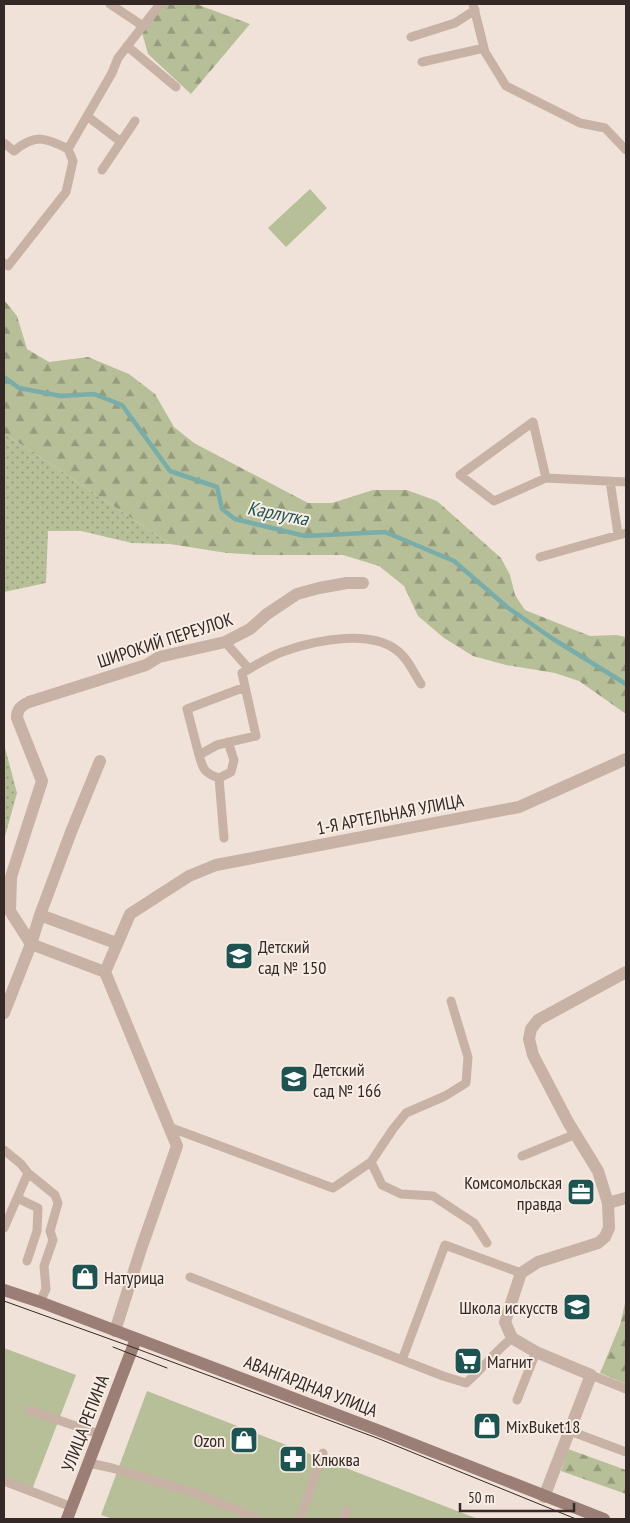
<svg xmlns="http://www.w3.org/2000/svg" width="630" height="1523" viewBox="0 0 630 1523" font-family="'PT Sans Narrow',sans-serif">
  <defs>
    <pattern id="forest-firs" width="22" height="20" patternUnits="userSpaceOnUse" patternTransform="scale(1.25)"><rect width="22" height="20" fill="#b7bf99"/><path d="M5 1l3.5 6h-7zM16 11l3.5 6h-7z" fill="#969b7d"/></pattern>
    <pattern id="park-dots" width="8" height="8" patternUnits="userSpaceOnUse" patternTransform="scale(1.25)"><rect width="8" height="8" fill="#b7bf99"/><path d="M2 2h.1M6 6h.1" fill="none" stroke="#969b7d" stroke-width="1.8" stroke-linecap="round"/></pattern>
  </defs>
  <rect width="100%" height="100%" fill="#f0e2d8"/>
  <path fill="#b7bf99" d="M310,189L327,208L286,247L268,228Z
    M4,1348L76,1375L30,1495L4,1484Z
    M147,1391L478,1519H113L101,1515Z"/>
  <path fill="url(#forest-firs)" d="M160,4H196L250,24L191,94L148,54L141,29Z
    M4,300L17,316L27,349L49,362L88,357L129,374L155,394L174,427L194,443L308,503H332L373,490H407L437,501L501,558L510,575L515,595L525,610L590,636L616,635L626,637V714L579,681L555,673L506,665L473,656L444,638L418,616L404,586L379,566L343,555H258L227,553L170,544L4,433Z
    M626,1299V1384L600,1373L620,1325Z
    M568,1449L626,1470V1494L561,1471Z"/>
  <path fill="url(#park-dots)" d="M4,433L170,544L132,543L81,531H48L46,583L4,592Z
    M4,744L17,793L4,840Z"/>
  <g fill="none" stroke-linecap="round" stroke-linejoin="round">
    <path stroke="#78ada9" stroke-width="4.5" d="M4,377L19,388L61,396L94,394L122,405L170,471L217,487L222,509L235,519L305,536L385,532L454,561L507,607L553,639L626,684"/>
    <path stroke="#c8b1a5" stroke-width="9" d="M110,4L143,26
      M473,4L485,52L506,86L580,123L605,128L626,150
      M411,37L455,23L475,10
      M127,46L176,87
      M422,62L484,48
      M87,116L121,142
      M4,143L14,151C35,134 45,137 68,149
      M102,170L135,121
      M4,263L8,266L66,192L73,161L68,149L112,73L118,58L160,4
      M546,478L533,422L460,475L494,501L546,478L626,482
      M610,481L618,534
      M540,557L626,533
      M225,642L249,669
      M199,755L187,709L245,687
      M219,778L231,772L234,760L228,742
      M224,838L219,778C204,773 203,769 199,755L217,745L256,736L242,673C255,666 268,657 282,652C315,640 376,627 402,655C410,663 415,675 421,684
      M169,1127L333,1188L371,1162L393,1129L406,1113L445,1096L466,1083L468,1057L451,1001
      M4,1150L21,1164L28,1173L55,1195L58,1203L50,1231L53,1240L44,1266L46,1289L40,1302
      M522,1156L576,1134
      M371,1162L382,1185L401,1194L433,1196L474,1223L487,1243
      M17,1198L38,1208L37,1231L27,1261
      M4,1228L28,1173
      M190,1277L443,1376L466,1383C483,1369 495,1351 512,1338
      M402,1360L445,1245L521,1273
      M591,1375L626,1389
      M517,1400L536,1352
      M29,1410L99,1434
      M570,1431L626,1452
      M89,1463L112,1468L192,1492L258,1519
      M4,1481L72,1507
      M300,1519L323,1453
      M343,1519L346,1511"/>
    <path stroke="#c8b1a5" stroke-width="12" d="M363,583H347L319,588L297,594L267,614L250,629L225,642L159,657L146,665L29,702C21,706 17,709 17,718L42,781L11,877L10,911L31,944L105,972L130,914L189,876L216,865L519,807L626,759
      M40,915L116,943
      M105,972L177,1146L141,1249L115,1331
      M4,1013L31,944L40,915L71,832L100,761
      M608,1203L626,1198
      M544,1497L591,1375L536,1352L512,1338L505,1322L521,1273L538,1262L598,1243L605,1237L609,1228L608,1203L598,1171L568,1122L533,1055L529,1039L531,1029L538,1020L626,972"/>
    <path stroke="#9b7f76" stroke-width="12" d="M4,1290L40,1302L380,1431L604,1519
      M67,1519L136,1339"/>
    <path stroke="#342926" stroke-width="1" d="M4,1301L132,1347L377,1438L576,1519
      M113,1347L167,1368"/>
  </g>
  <defs>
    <symbol id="school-square" viewBox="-11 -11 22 22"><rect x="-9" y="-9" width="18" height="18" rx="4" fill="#1d5451" stroke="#f8ede4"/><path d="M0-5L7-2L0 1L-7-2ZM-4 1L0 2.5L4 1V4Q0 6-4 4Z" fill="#fff"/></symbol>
    <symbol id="office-square" viewBox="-11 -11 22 22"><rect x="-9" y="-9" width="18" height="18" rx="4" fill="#1d5451" stroke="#f8ede4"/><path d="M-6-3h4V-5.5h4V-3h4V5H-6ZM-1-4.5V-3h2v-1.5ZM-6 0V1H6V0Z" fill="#fff"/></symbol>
    <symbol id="shop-square" viewBox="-11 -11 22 22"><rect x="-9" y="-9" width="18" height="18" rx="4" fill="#1d5451" stroke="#f8ede4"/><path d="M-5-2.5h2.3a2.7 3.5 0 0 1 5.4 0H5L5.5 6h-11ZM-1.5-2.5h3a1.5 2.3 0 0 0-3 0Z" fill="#fff"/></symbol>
    <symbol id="supermarket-square" viewBox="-11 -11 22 22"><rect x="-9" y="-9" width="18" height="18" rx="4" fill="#1d5451" stroke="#f8ede4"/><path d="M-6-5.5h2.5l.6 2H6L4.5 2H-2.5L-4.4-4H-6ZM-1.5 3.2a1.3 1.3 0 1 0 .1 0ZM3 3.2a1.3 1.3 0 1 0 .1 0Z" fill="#fff"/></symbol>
    <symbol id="pharmacy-square" viewBox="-11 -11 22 22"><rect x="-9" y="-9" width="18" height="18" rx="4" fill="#1d5451" stroke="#f8ede4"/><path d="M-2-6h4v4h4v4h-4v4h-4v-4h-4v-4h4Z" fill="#fff"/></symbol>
  </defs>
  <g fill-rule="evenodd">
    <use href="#school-square" x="223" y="940" width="32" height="32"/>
    <use href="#school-square" x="278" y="1063" width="32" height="32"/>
    <use href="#office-square" x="565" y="1176" width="32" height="32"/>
    <use href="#shop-square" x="69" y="1261" width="32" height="32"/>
    <use href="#school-square" x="561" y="1291" width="32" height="32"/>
    <use href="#supermarket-square" x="452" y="1345" width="32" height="32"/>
    <use href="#shop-square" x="471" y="1410" width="32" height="32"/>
    <use href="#shop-square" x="228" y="1424" width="32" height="32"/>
    <use href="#pharmacy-square" x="277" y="1443" width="32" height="32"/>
  </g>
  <g text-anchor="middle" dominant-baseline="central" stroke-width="4" stroke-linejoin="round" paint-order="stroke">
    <g font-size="18" fill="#342926" stroke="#f8ede4">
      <text transform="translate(165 640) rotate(-18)">ШИРОКИЙ ПЕРЕУЛОК</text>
      <text transform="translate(390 814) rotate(-11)">1-Я АРТЕЛЬНАЯ УЛИЦА</text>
      <text transform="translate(311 1386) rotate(21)">АВАНГАРДНАЯ УЛИЦА</text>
      <text transform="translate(85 1423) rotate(-69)">УЛИЦА РЕПИНА</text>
    </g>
    <g font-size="18" fill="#342926" stroke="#f8ede4" text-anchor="start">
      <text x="258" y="946">Детский<tspan x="258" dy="21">сад № 150</tspan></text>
      <text x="313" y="1069">Детский<tspan x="313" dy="21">сад № 166</tspan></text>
      <text x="562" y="1182" text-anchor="end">Комсомольская<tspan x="562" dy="21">правда</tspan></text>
      <text x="104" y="1277">Натурица</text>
      <text x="558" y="1307" text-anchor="end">Школа искусств</text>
      <text x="487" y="1361">Магнит</text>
      <text x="506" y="1426">MixBuket18</text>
      <text x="225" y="1440" text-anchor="end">Ozon</text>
      <text x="312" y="1459">Клюква</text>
    </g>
    <g font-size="19" font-style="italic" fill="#1d5451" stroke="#f8ede4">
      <text transform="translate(278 513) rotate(11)">Карлутка</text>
    </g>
  </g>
  <rect width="630" height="1523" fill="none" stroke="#342926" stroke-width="10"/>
  <path d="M460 1503v8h114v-8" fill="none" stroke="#342926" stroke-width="2.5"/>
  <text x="468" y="1503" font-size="15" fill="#342926" stroke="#f8ede4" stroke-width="4" paint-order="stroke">50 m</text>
</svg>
